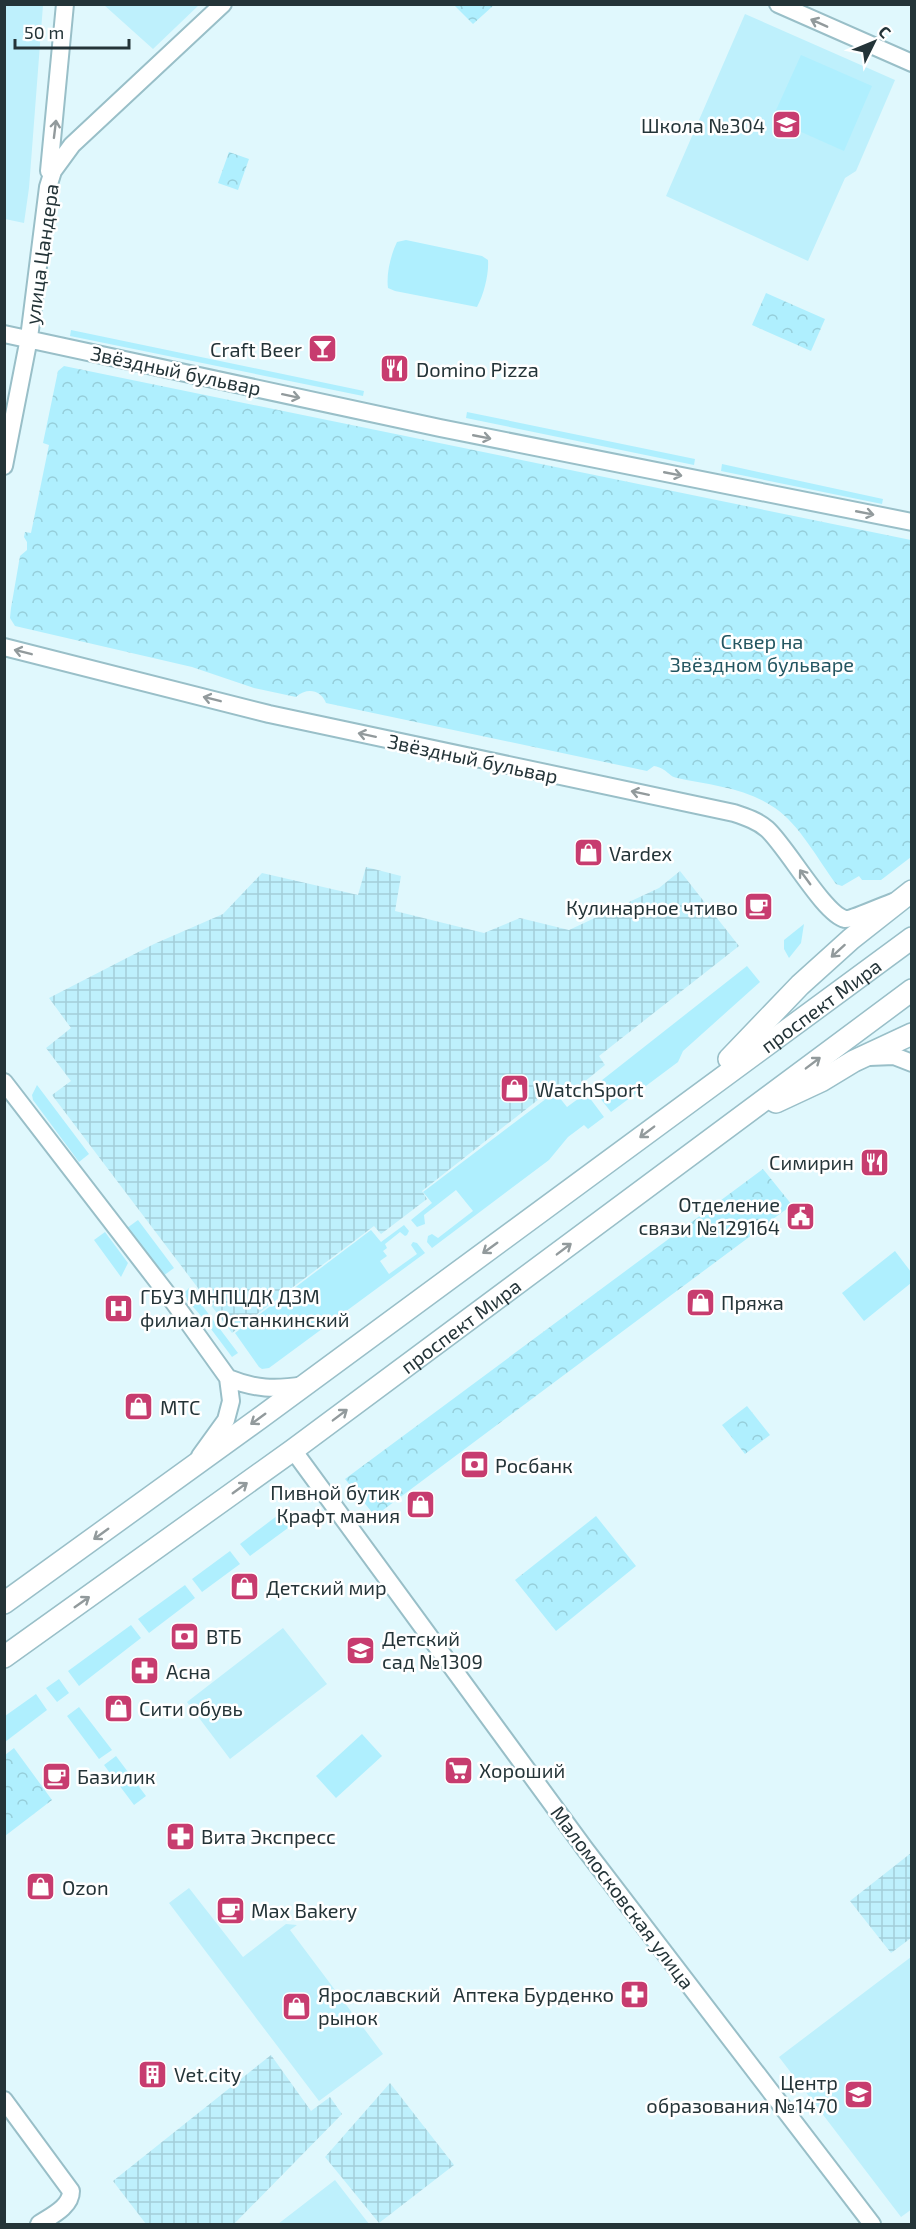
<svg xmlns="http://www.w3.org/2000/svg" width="916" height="2229" viewBox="0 0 916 2229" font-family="'Exo 2',sans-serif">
  <defs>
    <pattern id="industrial-grid" width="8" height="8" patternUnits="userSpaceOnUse" patternTransform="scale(1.5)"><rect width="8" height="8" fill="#bef0fc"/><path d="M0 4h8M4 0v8" fill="none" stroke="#a3ced9"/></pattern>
    <pattern id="park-crowns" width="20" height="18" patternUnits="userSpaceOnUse" patternTransform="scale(1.5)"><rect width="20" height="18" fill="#afeffe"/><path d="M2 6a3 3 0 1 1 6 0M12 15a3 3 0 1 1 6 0" fill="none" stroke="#96ceda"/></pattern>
  </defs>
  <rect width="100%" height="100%" fill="#e0f8fd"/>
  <path fill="#bef0fc" d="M5,4L43,5L29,188L24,223L5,219Z
    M104,5H199L153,49Z
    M745,14L895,80L856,171L845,178L808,261L666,196Z
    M283,1628L327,1684L230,1759L187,1702Z
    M189,1888L243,1957L286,1924L297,1925L290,1930L383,2054L319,2101L169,1903Z
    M911,1957L912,2209L901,2217L779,2057Z
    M335,2180L369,2224H278Z"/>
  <path fill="url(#industrial-grid)" d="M366,867L401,876L395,911L484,933L520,918L569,930L659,888L680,871L739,946L599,1056L605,1065L563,1099L553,1088L422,1191L427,1199L381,1234L374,1226L232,1333L52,1095L71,1081L46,1048L71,1028L49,998L154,944L223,914L262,873L358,895Z
    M911,1853V1938L891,1953L850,1901Z
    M271,2055L311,2111L330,2097L342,2114L234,2224H146L113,2181Z
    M390,2083L454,2165L379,2223L325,2157Z"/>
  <path fill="#afeffe" d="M801,55L872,86L844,151L772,119Z
    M406,240L482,256L488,260C489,274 484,294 477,307L395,291L388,288C386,274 391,254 397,242Z
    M71,330L364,391L363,396L80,338L70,336Z
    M467,412L695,459L694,465L466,418Z
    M722,464L883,499L882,504L721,471Z
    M804,924L801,943L789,958L784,949V940Z
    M747,966L760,982L683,1051L678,1062L611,1112L592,1088Z
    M37,1085L89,1154L79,1162L33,1100L32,1095Z
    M555,1092L567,1107L586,1093L604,1117L588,1129L584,1125L568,1137L549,1160L432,1248L427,1242L428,1236L432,1234L438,1238L473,1211L456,1190L424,1215L425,1224L417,1227L411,1220L432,1203L423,1192Z
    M138,1220L174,1268L163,1276L127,1228Z
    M404,1225L409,1231L407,1235L405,1236L400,1232L385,1244L387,1248L383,1251L387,1256L380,1261L389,1274L417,1254L411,1245L413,1242L417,1243L425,1253L269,1368L262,1369L259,1367L235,1333L371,1230L381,1242Z
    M105,1232L128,1263L121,1277L94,1240Z
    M895,1251L911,1272V1283L864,1321L842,1293Z
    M189,1288L238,1353L232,1357L202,1317L187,1300L185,1292Z
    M282,1512L292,1525L250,1556L240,1544Z
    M230,1551L240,1564L202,1592L192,1579Z
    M185,1585L195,1598L149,1633L138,1619Z
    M131,1625L141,1638L79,1686L68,1671Z
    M59,1679L69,1693L57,1702L46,1688Z
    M36,1694L47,1710L5,1742V1716Z
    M79,1707L112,1750L99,1759L67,1716Z
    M362,1734L382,1756L336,1798L316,1776Z
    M116,1756L146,1796L134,1805L104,1765Z"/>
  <path fill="url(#park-crowns)" d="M454,5H494L473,24Z
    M229,152L249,159L238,190L218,183Z
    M766,293L825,319L811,351L752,325Z
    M64,366L911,540V857L881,880H862L859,876L842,886L836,884C819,861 799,824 775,808C747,788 710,785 677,778C668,776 668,769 654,766L647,771L326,703C321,690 307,687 296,697L254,688L192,667L15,626L10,618L11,608L20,556L27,550V542L24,537L25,532L31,533L49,445L43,443L58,371Z
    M763,1169L792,1205L375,1516L345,1479Z
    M747,1406L770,1435L745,1454L722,1425Z
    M596,1516L636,1566L556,1631L515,1580Z
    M14,1748L52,1800L5,1836V1755Z"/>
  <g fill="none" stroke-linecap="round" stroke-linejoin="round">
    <defs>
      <path id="minor" d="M778,4L912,63
        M49,171L65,4
        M4,334L440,428L912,522
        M4,466L29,338L48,187L53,171L72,145L223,4
        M4,647L269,714L734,813C746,817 758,821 767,829C787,847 824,914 845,919C851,920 884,905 893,902
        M869,1057L894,1056L912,1063
        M4,1082L175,1304L228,1378L231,1401L226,1420L200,1456
        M228,1378C255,1389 275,1390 304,1385
        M293,1450L585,1849L872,2224
        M4,2100L71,2191C71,2207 51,2216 39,2224"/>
      <g id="major">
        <path d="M729,1059L800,985L851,939L912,891"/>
        <path d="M776,1102L821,1081L854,1061L912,1034"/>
        <path id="s1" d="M4,1603L260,1418L912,938"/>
        <path id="s2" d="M4,1657L293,1450L912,990"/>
      </g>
    </defs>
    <use href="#minor" stroke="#99bfc8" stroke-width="20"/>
    <use href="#major" stroke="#99bfc8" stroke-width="24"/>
    <use href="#minor" stroke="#fff" stroke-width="16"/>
    <use href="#major" stroke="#fff" stroke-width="21"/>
  </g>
  <defs><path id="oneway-shaft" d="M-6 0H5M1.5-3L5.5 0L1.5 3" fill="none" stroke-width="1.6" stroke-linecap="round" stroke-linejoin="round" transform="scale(1.5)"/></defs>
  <g stroke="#929a9c">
    <use href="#oneway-shaft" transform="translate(819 23) rotate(-156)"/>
    <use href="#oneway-shaft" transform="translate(55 129) rotate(-83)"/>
    <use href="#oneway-shaft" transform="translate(291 396) rotate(12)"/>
    <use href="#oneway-shaft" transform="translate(482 437) rotate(11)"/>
    <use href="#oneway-shaft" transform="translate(673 474) rotate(11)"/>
    <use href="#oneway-shaft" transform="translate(865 513) rotate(11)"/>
    <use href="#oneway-shaft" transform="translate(23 652) rotate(-166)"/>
    <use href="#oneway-shaft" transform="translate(212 699) rotate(-166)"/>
    <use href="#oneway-shaft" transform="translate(367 735) rotate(-168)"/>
    <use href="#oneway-shaft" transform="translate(640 793) rotate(-168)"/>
    <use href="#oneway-shaft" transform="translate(805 877) rotate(-126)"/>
    <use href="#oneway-shaft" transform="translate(838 951) rotate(138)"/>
    <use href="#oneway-shaft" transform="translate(813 1063) rotate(-37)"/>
    <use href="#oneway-shaft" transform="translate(647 1132) rotate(143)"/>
    <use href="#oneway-shaft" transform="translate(490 1248) rotate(144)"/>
    <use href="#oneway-shaft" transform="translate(564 1249) rotate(-37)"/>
    <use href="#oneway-shaft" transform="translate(340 1415) rotate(-37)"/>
    <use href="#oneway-shaft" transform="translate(258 1419) rotate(144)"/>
    <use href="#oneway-shaft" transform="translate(240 1488) rotate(-36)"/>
    <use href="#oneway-shaft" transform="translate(101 1534) rotate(144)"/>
    <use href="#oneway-shaft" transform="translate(82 1602) rotate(-35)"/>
  </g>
  <defs>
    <symbol id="school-square" viewBox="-11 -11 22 22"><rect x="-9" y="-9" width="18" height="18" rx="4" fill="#c73c6f" stroke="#fff"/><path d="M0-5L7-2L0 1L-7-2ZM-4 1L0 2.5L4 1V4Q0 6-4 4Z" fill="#fff"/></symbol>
    <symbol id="bar-square" viewBox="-11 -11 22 22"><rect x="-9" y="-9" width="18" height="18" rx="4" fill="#c73c6f" stroke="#fff"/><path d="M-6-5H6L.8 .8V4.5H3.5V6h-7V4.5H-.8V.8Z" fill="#fff"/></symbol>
    <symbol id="restaurant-square" viewBox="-11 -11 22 22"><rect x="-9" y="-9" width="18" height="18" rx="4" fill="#c73c6f" stroke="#fff"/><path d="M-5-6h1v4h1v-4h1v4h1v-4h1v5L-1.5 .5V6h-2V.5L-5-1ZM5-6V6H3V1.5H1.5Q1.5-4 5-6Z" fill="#fff"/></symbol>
    <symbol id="shop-square" viewBox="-11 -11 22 22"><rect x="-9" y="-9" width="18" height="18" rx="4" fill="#c73c6f" stroke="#fff"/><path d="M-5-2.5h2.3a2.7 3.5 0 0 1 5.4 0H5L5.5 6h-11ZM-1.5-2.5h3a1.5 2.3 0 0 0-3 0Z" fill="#fff"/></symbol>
    <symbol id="cafe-square" viewBox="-11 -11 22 22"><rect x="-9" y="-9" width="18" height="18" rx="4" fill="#c73c6f" stroke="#fff"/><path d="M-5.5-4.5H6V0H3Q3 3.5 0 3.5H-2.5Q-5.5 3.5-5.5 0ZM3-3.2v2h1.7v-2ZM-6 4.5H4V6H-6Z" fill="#fff"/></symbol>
    <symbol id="civic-square" viewBox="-11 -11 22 22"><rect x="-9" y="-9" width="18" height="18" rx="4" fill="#c73c6f" stroke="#fff"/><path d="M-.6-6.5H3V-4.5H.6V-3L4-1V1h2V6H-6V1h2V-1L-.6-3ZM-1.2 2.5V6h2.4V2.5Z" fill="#fff"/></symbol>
    <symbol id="hospital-square" viewBox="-11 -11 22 22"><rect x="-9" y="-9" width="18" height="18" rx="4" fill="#c73c6f" stroke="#fff"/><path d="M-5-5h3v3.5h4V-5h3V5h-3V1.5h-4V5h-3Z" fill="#fff"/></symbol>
    <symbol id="bank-square" viewBox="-11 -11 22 22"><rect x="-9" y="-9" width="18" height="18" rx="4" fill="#c73c6f" stroke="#fff"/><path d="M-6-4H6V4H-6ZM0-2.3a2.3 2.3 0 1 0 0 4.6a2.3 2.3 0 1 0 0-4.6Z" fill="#fff"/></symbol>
    <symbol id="pharmacy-square" viewBox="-11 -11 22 22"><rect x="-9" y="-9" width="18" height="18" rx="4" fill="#c73c6f" stroke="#fff"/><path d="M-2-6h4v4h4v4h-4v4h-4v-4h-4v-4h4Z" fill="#fff"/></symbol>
    <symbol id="supermarket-square" viewBox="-11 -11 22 22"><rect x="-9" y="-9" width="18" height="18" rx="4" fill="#c73c6f" stroke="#fff"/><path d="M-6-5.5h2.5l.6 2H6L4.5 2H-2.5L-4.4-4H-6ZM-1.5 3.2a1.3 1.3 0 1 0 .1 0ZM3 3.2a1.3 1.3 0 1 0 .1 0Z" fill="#fff"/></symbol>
    <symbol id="building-square" viewBox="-11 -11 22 22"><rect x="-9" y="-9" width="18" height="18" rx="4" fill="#c73c6f" stroke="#fff"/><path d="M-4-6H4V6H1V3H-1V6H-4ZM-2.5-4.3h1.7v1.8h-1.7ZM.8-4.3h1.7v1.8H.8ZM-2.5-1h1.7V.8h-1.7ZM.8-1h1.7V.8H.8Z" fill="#fff"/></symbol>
  </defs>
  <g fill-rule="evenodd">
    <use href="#school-square" x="770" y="108" width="33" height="33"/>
    <use href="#bar-square" x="306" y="332" width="33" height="33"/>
    <use href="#restaurant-square" x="378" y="352" width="33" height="33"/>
    <use href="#shop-square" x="572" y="836" width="33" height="33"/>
    <use href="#cafe-square" x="742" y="890" width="33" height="33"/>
    <use href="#shop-square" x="498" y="1072" width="33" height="33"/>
    <use href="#restaurant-square" x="858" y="1146" width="33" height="33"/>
    <use href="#civic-square" x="784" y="1200" width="33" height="33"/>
    <use href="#shop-square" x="684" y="1286" width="33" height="33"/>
    <use href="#hospital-square" x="102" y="1292" width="33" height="33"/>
    <use href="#shop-square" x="122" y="1390" width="33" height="33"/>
    <use href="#bank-square" x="458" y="1448" width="33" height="33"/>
    <use href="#shop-square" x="404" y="1488" width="33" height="33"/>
    <use href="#shop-square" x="228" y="1570" width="33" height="33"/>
    <use href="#bank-square" x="168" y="1620" width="33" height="33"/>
    <use href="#school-square" x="344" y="1634" width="33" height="33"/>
    <use href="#pharmacy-square" x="128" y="1654" width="33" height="33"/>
    <use href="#shop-square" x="102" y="1692" width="33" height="33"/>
    <use href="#supermarket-square" x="442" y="1754" width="33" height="33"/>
    <use href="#cafe-square" x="40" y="1760" width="33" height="33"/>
    <use href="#pharmacy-square" x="164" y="1820" width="33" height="33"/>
    <use href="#shop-square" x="24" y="1870" width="33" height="33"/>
    <use href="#cafe-square" x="214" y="1894" width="33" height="33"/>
    <use href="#pharmacy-square" x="618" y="1978" width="33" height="33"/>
    <use href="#shop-square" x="280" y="1990" width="33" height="33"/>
    <use href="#building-square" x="136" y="2058" width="33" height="33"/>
    <use href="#school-square" x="842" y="2078" width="33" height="33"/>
  </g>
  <g text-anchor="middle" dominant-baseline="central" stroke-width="5" stroke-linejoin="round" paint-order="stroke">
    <g font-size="20" fill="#243438" stroke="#fff" text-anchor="start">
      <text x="765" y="125" text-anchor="end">Школа №304</text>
      <text x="302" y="349" text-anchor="end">Craft Beer</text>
      <text x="416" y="369">Domino Pizza</text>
      <text x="609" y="853">Vardex</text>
      <text x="738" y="907" text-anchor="end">Кулинарное чтиво</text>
      <text x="535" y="1089">WatchSport</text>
      <text x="854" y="1162" text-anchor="end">Симирин</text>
      <text x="780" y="1204" text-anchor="end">Отделение<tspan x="780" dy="23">связи №129164</tspan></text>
      <text x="140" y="1296">ГБУЗ МНПЦДК ДЗМ<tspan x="140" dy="23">филиал Останкинский</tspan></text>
      <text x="721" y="1302">Пряжа</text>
      <text x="160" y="1407">МТС</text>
      <text x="495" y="1465">Росбанк</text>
      <text x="400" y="1492" text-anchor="end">Пивной бутик<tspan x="400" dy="23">Крафт мания</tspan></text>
      <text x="266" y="1587">Детский мир</text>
      <text x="206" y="1636">ВТБ</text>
      <text x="382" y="1638">Детский<tspan x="382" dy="23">сад №1309</tspan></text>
      <text x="166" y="1671">Асна</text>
      <text x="139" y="1708">Сити обувь</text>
      <text x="479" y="1770">Хороший</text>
      <text x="77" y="1776">Базилик</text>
      <text x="201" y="1836">Вита Экспресс</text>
      <text x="62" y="1887">Ozon</text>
      <text x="251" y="1910">Max Bakery</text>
      <text x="318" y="1994">Ярославский<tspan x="318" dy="23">рынок</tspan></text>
      <text x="614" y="1994" text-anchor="end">Аптека Бурденко</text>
      <text x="174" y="2074">Vet.city</text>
      <text x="838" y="2082" text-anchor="end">Центр<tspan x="838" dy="23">образования №1470</tspan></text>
    </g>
    <g font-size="20" fill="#243438" stroke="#fff">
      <text transform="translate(41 254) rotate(-82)">улица Цандера</text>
      <text transform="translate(176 370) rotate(12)">Звёздный бульвар</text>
      <text transform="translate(473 758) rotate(12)">Звёздный бульвар</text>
      <text stroke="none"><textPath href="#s1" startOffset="1012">проспект Мира</textPath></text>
      <text stroke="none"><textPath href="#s2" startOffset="564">проспект Мира</textPath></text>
      <text transform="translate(623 1897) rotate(53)">Маломосковская улица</text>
    </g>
    <g font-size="20" fill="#235661" stroke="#fff">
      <text x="762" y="641">Сквер на<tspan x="762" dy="23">Звёздном бульваре</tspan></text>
    </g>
  </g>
  <rect width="916" height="2229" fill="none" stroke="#243438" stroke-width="12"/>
  <g transform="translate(874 42) rotate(47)" stroke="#ffffff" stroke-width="4.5" paint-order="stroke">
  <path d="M0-4.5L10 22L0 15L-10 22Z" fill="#243438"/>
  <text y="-9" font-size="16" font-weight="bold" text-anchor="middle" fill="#243438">С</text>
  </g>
  <path d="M15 39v9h114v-9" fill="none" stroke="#243438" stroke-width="3"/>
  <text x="24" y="39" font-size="18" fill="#243438" stroke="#ffffff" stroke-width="4.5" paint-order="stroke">50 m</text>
</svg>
